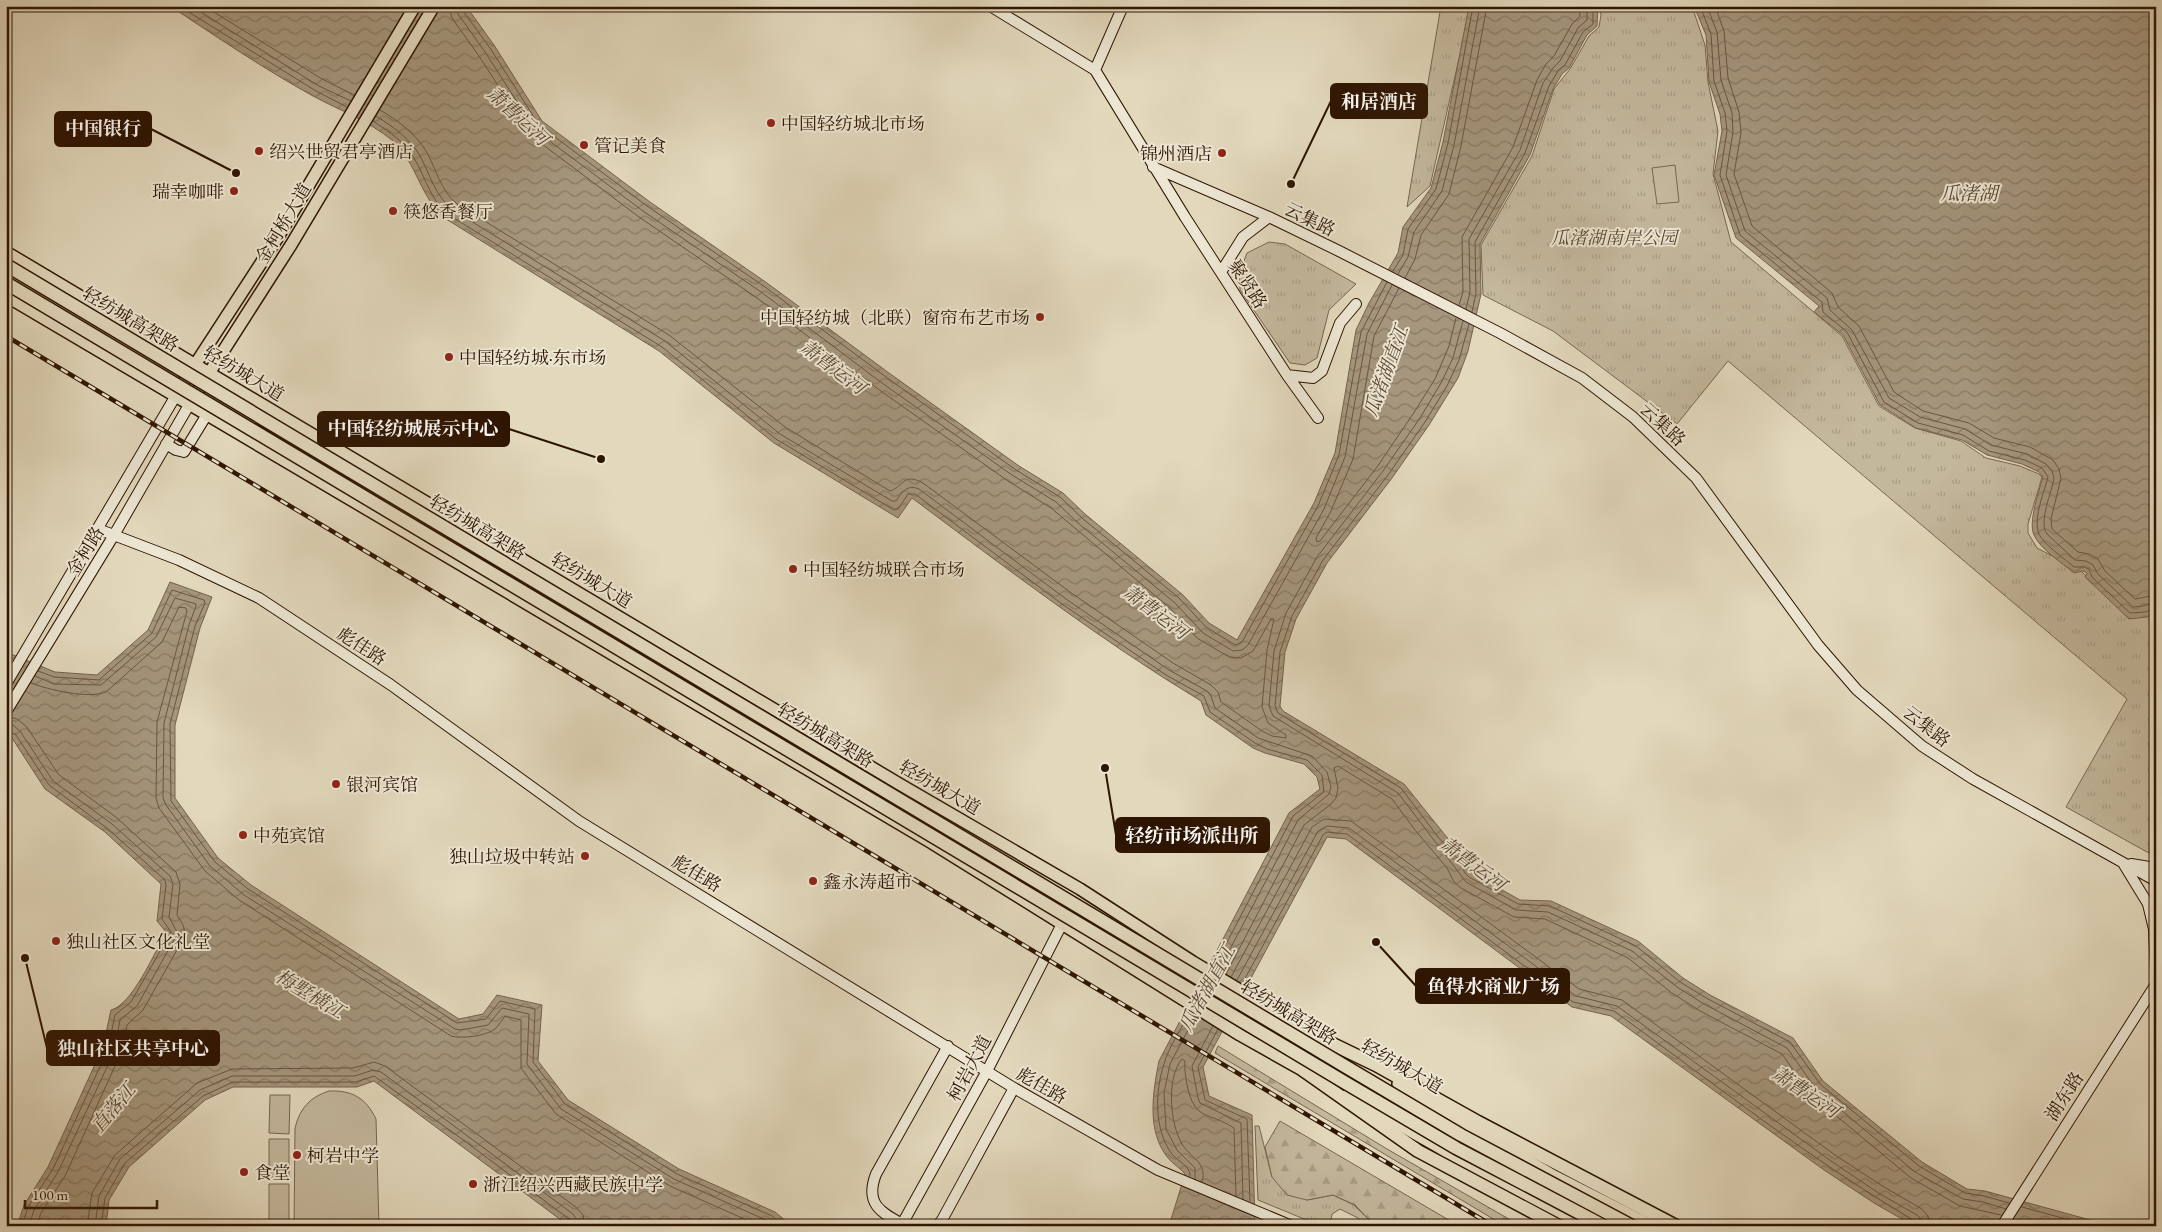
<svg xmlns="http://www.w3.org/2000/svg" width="2162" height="1232" viewBox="0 0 2162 1232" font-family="'EB Garamond','Noto Serif SC',serif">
  <defs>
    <pattern id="grass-tufts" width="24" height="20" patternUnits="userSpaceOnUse" patternTransform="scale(1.25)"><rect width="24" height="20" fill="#c3b79c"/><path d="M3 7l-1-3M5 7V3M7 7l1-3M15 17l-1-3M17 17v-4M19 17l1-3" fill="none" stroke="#a89c85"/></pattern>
    <pattern id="forest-firs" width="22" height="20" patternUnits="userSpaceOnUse" patternTransform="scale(1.25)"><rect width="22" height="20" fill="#c3b79c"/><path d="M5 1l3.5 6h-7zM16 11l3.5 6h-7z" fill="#a89c85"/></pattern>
    <pattern id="water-waves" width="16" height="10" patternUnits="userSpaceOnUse" patternTransform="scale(1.25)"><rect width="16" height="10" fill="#a5967d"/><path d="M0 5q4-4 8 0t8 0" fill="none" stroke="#877964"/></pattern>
  </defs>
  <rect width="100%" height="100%" fill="#e2d8bc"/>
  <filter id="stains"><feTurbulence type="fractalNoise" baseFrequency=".004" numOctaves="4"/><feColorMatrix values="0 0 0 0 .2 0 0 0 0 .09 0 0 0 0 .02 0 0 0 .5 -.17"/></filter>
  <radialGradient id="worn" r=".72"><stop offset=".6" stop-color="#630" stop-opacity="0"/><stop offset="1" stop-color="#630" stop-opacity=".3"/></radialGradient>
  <path fill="url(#grass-tufts)" stroke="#78664f" d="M1441,6H1471L1430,186L1407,207Z
    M1599,6H1692L1705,45L1708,82L1718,131L1713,174L1731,242L1842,336L1879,406L1915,428L1961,441L1986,458L2020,466L2039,474L2042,477L2028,524V533L2037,548L2081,571L2127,616L2156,607V854L2147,852L2066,807L2127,699L1728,361L1677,424L1553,331L1483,295L1481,245L1532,156L1554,89L1570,69L1589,36L1599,27L1601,15Z
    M1269,242L1285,244L1356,284L1329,310L1317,358L1305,365L1290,363L1240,290L1239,274L1247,253Z
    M1255,1126H1259L1272,1177L1307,1200L1333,1195L1354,1205L1375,1226H1361L1358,1218L1340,1209L1332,1214L1331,1220L1336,1226H1321L1258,1200Z"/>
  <path fill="url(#forest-firs)" stroke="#78664f" d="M1218,1046L1387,1149L1521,1226H1505L1215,1053Z
    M1280,1121L1459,1226H1375L1355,1205L1333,1195L1307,1200L1287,1195L1272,1177L1265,1147Z"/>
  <path fill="#c3b79c" stroke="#78664f" d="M1675,165L1679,202L1657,204L1652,168Z
    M329,1091C352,1090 366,1098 376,1119L379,1226H294L295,1128C300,1108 310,1097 329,1091Z
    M270,1095H290L289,1134L269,1133Z
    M269,1139H289V1177H269Z
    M269,1184H289V1223H269Z"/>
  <path fill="url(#water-waves)" stroke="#75624c" d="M170,6H466L494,45L542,121L650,202L767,283L889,373L1019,466L1063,493L1085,514L1183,595L1209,623L1237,640L1314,503L1335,453L1356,330L1369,303L1398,253L1403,227L1431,188L1443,142L1469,6H1598L1597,26L1587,35L1569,68L1562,74L1553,89L1530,155L1480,244L1481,294L1468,351L1458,378L1429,425L1392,478L1327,563L1296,619L1285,652L1280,706L1283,711L1404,784L1462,856L1472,873L1520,900L1551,901L1638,941L1683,978L1710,995L1793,1038L1823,1081L1922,1162L1967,1189L1985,1191L2112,1226H1914L1874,1203L1824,1170L1611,1016L1572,1007L1346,839L1327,837L1203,1067L1209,1096L1252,1115L1255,1226H1169L1185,1174C1180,1168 1173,1164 1168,1158C1146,1131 1153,1091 1159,1061L1289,813L1320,789L1317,777L1304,764L1265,753L1253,748L1206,715L1201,701C1100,640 1006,568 912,498L898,518L774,443L659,351L446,219C420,198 417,163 393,141C369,121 339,110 313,96C264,69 217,37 170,6Z
    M1694,6H2156V612L2147,617L2129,619L2085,577L2087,573L2083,571L2074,573C2061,562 2041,550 2034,535C2028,522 2039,491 2043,477L2039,472L2022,464L1987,455L1962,440L1916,428L1880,405L1843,335L1814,312L1819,306L1736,238L1714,175L1722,131L1720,114L1709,82L1706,35Z
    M170,582L212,597L200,628L175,725V798L218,858L251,885L459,1019L483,1014L497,995L542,1005L538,1061L568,1100L679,1169L775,1212L792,1226H569L374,1081L357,1087H233L205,1100L129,1167L109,1200L106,1226H17L24,1205L48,1167L103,1047L111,1010C132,1005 155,952 166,932L157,921L161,884L105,832L45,789L12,738L6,734V652L55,672L97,675L148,630Z"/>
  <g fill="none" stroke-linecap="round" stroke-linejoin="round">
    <path stroke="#6a5640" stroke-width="1" d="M179,6L316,91L347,107
      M191,6L319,86L351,101
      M204,6L322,79L354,95
      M456,6L458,14L485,52L535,130L643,211L761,292L882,383L1012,475L1056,502L1078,523L1175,603L1203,633L1233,651L1242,650L1248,645L1324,509L1345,457L1367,334L1392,285
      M462,6L463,11L490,48L539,125L647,206L765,287L886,377L1016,470L1060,497L1082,518L1179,598L1206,627L1235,645L1242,642L1318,506L1339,455L1361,332L1387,282
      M1700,6L1711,34L1714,81L1725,113L1727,131L1720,175L1740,235L1822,302L1823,312L1847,332L1884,402L1918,423L1963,435L1989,451L2025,460L2042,468L2048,477C2044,493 2034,515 2038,531C2040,542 2065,559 2074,567H2084L2089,569L2092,577L2130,613L2145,612L2156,608
      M1707,6L1717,32L1721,80L1732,113L1733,132L1726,175L1745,231L1827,298L1830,310L1852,330L1889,398L1920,417L1965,429L1991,445L2027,454L2046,464L2052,471L2054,478C2052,492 2038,522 2047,534L2075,560L2086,561L2093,565L2098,574L2133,607L2143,606L2156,602
      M1715,6L1724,31L1728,78L1739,112L1741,133L1734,174L1752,226L1832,293L1838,307L1859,326L1894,392L1923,411L1969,423L1994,438L2030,447L2053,460L2059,469L2061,478L2051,519L2052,529L2078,552L2089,554L2098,559L2105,571L2135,599L2156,595
      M380,110C397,120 415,133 426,151C436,168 440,190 457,204L669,335L785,427L890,491C903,487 903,472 923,483L1070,592L1173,663L1211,685L1218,692L1221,702L1262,731L1272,736L1286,738V735L1268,723L1262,707L1267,650L1274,619H1271L1253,651L1241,658L1229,657L1197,638L1170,608L1051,508L1008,481L878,389L757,298L639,217L530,135L479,56L452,18L449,6
      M376,116C392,126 411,139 420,156C430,174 435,196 453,210L665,341L780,434L892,501H896C902,492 907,484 919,489L1066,599L1169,670L1207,691L1211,696L1215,708L1258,738L1312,756L1327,772L1331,787L1329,794L1298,820L1219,970
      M373,121C388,131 405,142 414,158C426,178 430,200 449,215L662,347L776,439L894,510L898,509L908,494H915L1062,604L1166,675L1204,696L1210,712L1255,743L1267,749L1307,760L1322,775L1324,792L1293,816L1214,967
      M1393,271L1403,255L1408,229L1436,189L1448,143L1473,6
      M1398,274L1408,257L1414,232L1442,191L1454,145L1480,6
      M1405,278L1415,259L1421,235L1449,194L1461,146L1487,6
      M1399,288L1374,336L1353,459L1331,511L1316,538L1317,542L1320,541L1377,467L1413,414L1435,379L1449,346L1456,318
      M1459,305L1463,292L1462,237L1513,147L1537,80L1546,64L1554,56L1572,24L1580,16L1579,6
      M1466,309L1470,292L1469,239L1520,150L1543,83L1553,68L1560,61L1578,28L1587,20V6
      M1472,312L1476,293L1475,242L1525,153L1549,86L1558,71L1565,65L1583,32L1593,24V6
      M1463,321L1453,358L1441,383L1420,418L1383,471L1317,557L1286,613L1274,651L1269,706L1273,716L1398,793L1466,882L1516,910L1548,912L1632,951L1677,987L1704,1004L1787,1048L1816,1089L1915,1172L1963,1199L1983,1202L2006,1209
      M1469,324L1459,360L1447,386L1425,422L1388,475L1323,560L1292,616L1280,652L1275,706L1278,713L1401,788L1438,837L1458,859L1465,873L1469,877L1518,904L1550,906L1636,946L1680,982L1708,999L1790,1042L1820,1084L1919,1166L1965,1193L1984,1196L2009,1203
      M38,671L54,677L99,680L152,633L172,590L204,600L205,603L195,626L170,724L171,801L215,862L248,889L457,1023L486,1019L500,1001L535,1009L533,1062L565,1104L677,1174L772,1216L784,1226
      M35,676L54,684L101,685L156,637L175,598L196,604V606L189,625L164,723L163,798L166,805L210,866L244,895L455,1029L461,1030L488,1025L502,1008L529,1014L527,1064L561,1109L674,1179L768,1221L774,1226
      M31,683C49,690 88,699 106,692L162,642L179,607L186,608L187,611L157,722L156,798L159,808L205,871L239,900L451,1036C462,1039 486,1036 495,1029C499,1025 502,1020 505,1016L521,1020V1068L556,1114L670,1186L760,1226
      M10,717L17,719L26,726L59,775L117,818L176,872L180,884L177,915C183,924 187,930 182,941L143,1010L127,1025L120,1055L65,1176L41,1213L36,1226
      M6,724L13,725L20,731L53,781L112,824L170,876L173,884L169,917L177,932L175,938L137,1006L120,1020L114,1052L58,1172L34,1210L29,1226
      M6,730L16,735L49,785L108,829L165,880L166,885L162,919L171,932L131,1002L115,1015L108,1049L53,1169L28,1207L22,1226
      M1226,974L1304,825L1331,804L1336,798L1338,788L1334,768L1338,766L1392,799L1415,830L1447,868L1454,882L1461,888L1514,917L1545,919L1628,958L1672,993L1700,1011L1782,1054L1810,1094L1911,1178L1960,1206L2001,1215
      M1231,977L1312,827L1324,819L1351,821L1579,989L1622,1000L1835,1155L1884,1187L1922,1209L1928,1216L1929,1226
      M1237,980L1318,831L1327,826L1349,828L1576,996L1617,1006L1831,1161L1880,1194L1917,1215L1921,1219L1922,1226
      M1242,984L1323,835L1327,832L1347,834L1573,1002L1614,1011C1712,1082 1808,1158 1913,1220L1915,1226
      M1213,1026L1192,1066L1198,1098L1200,1103L1241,1123L1243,1199
      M1218,1029L1198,1067L1205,1100L1247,1119L1250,1201
      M1190,1176C1191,1166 1177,1161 1171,1153C1154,1128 1155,1092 1164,1064C1169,1046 1182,1028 1190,1012
      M1195,1179V1168L1177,1150L1166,1129L1164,1093L1170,1064L1196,1015
      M1202,1182C1208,1162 1190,1158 1182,1144C1170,1124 1166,1078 1182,1059L1185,1061C1184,1070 1186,1077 1187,1085C1195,1122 1208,1111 1234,1128L1236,1196
      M2022,1207L2091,1226
      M87,1226L92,1193L115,1155L197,1083L232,1069L353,1068L374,1062L385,1066L577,1208L583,1215L585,1226
      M95,1226L99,1196L120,1159L200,1090L232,1076H355L373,1070L381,1072L573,1214L577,1220L578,1226
      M101,1226L105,1198L125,1163L203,1096L233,1082H356L374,1076L462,1139L569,1219L572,1226"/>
    <defs>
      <path id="secondary" d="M990,6L1095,70L1185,217L1287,375L1318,418
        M1095,70L1123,6
        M1153,167L1269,217L1339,251L1500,333L1582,378L1633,417L1696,478L1818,645L1857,690L1922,746L1973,779L2156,881
        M1221,272L1243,237L1269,217
        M1287,375L1313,378L1322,371L1340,323L1356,304
        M166,444L176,450L184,452L206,416
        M98,529L179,560L259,598L391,685L579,821L1014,1088L1158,1170L1292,1226
        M6,684L175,397
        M6,712L114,535L189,405
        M2123,863L2148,904L2154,929L2156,974
        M2131,864L2156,868
        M901,1226L987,1071L1062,924
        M906,1226C882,1213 864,1205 876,1174L948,1046
        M937,1226L942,1220L1014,1088
        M2002,1226L2156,984"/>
      <path id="primary" d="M6,252L901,785L1080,889L1193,962L1326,1042
        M6,296L932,843L1240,1035L1311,1075
        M176,394L278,237L415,6
        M190,403L291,245L434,6
        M1398,1084L1554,1176L1652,1226
        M1347,1095L1447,1152L1586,1226"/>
      <path id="highway" d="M1320,1038L1376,1065L1478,1122L1676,1226
        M1303,1070L1418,1151L1559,1226"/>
    </defs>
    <use href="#secondary" stroke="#2e1502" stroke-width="12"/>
    <use href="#primary" stroke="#2e1502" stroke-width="14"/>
    <use href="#highway" stroke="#2e1502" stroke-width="15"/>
    <use href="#secondary" stroke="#ece6d3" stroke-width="10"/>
    <use href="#primary" stroke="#e2d8bc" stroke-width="11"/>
    <use href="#highway" stroke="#e2d8bc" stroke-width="12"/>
    <defs>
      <path id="rail" d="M6,336L1493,1226"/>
    </defs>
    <use href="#rail" stroke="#2e1502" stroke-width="4.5"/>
    <use href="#rail" stroke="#ece6d3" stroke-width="2.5" stroke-dasharray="8" stroke-linecap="butt"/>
    <defs>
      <path id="highway-bridge" d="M6,265L1348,1068L1461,1135L1632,1226
        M6,283L1344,1082L1456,1148L1604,1226"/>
    </defs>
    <use href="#highway-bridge" stroke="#2e1502" stroke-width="15" stroke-linecap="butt"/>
    <use href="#highway-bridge" stroke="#e2d8bc" stroke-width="12"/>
  </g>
  <g fill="#8f2418" stroke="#ece6d3" stroke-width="2">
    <circle cx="771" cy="123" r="5"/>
    <circle cx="584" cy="145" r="5"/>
    <circle cx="259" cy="151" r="5"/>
    <circle cx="1222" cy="153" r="5"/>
    <circle cx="234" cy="191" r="5"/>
    <circle cx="393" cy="211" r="5"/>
    <circle cx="1040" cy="317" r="5"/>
    <circle cx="449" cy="357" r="5"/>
    <circle cx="793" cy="569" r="5"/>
    <circle cx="336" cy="784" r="5"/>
    <circle cx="243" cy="835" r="5"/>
    <circle cx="585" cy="856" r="5"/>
    <circle cx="813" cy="881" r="5"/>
    <circle cx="56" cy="941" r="5"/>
    <circle cx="297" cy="1155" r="5"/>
    <circle cx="244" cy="1172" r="5"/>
    <circle cx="473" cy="1184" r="5"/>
  </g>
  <g text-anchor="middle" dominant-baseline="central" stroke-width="4" stroke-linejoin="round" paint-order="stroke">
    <g font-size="18" fill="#2e1502" stroke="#ece6d3" text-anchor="start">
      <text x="781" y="123">中国轻纺城北市场</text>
      <text x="594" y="145">管记美食</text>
      <text x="269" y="151">绍兴世贸君亭酒店</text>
      <text x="1212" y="153" text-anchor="end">锦州酒店</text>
      <text x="224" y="191" text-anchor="end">瑞幸咖啡</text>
      <text x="403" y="211">筷悠香餐厅</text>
      <text x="1030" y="317" text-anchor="end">中国轻纺城（北联）窗帘布艺市场</text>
      <text x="459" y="357">中国轻纺城·东市场</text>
      <text x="803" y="569">中国轻纺城联合市场</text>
      <text x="346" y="784">银河宾馆</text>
      <text x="253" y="835">中苑宾馆</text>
      <text x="575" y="856" text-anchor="end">独山垃圾中转站</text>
      <text x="823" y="881">鑫永涛超市</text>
      <text x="66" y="941">独山社区文化礼堂</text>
      <text x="307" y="1155">柯岩中学</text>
      <text x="254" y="1172">食堂</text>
      <text x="483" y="1184">浙江绍兴西藏民族中学</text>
    </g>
    <g font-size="18" fill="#2e1502" stroke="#ece6d3">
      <text transform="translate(1310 219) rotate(26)">云集路</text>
      <text transform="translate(283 223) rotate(-59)">金柯桥大道</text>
      <text transform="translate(1248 284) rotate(57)">聚贤路</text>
      <text transform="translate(131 319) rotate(31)">轻纺城高架路</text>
      <text transform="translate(244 373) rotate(31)">轻纺城大道</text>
      <text transform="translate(1663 424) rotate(43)">云集路</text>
      <text transform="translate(478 527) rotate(31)">轻纺城高架路</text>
      <text transform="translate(85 551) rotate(-59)">金柯路</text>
      <text transform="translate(592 580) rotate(31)">轻纺城大道</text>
      <text transform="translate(362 646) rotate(33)">彪佳路</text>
      <text transform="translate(1927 726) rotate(38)">云集路</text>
      <text transform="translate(826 735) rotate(31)">轻纺城高架路</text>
      <text transform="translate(940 787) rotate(30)">轻纺城大道</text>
      <text transform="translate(697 873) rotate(31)">彪佳路</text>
      <text transform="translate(1289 1012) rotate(31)">轻纺城高架路</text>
      <text transform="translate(1402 1066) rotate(30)">轻纺城大道</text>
      <text transform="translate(969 1068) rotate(-62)">柯岩大道</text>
      <text transform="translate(1042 1085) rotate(30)">彪佳路</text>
      <text transform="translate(2064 1096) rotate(-57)">湖东路</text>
    </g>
    <g font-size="18" font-style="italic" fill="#5b4630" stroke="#ece6d3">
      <text x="1614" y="237">瓜渚湖南岸公园</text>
    </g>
    <g font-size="19" font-style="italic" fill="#5e4933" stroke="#ece6d3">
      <text transform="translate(518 116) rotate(43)">萧曹运河</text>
      <text x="1969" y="193">瓜渚湖</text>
      <text transform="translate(833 367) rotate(37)">萧曹运河</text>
      <text transform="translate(1386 371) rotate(-70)">瓜渚湖直江</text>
      <text transform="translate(1156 612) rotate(37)">萧曹运河</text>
      <text transform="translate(1473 864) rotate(37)">萧曹运河</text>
      <text transform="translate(1207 988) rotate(-61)">瓜渚湖直江</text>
      <text transform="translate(310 994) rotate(31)">梅墅横江</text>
      <text transform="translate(1806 1092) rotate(34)">萧曹运河</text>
      <text transform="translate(113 1108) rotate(-50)">直落江</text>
    </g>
  </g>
  <path fill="none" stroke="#2e1502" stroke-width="2" d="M1291 184L1331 101M236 173L151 129M601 459L509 429M1105 768L1116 835M1376 942L1416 986M25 958L47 1048"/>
  <g fill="#2e1502" stroke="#ece6d3" stroke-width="2">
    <circle cx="1291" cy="184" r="5"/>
    <circle cx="236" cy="173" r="5"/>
    <circle cx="601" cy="459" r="5"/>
    <circle cx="1105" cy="768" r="5"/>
    <circle cx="1376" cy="942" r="5"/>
    <circle cx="25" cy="958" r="5"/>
  </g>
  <g fill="#2e1502" stroke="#2e1502" stroke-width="2">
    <rect x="1331" y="84" width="96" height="34" rx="5"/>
    <rect x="55" y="112" width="96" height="34" rx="5"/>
    <rect x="318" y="412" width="191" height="34" rx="5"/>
    <rect x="1116" y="818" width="153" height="34" rx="5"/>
    <rect x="1416" y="969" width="153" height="34" rx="5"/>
    <rect x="47" y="1031" width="172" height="34" rx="5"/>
  </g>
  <g font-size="19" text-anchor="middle" font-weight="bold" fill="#fff">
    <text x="1379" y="108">和居酒店</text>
    <text x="103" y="135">中国银行</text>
    <text x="413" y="435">中国轻纺城展示中心</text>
    <text x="1192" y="842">轻纺市场派出所</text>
    <text x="1493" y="993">鱼得水商业广场</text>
    <text x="133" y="1055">独山社区共享中心</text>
  </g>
  <rect width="2162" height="1232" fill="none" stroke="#e2d8bc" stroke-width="25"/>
  <rect x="8" y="8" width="2147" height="1217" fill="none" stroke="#2e1502" stroke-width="2.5"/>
  <rect x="12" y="12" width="2137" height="1207" fill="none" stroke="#2e1502"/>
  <path d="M25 1200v8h132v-8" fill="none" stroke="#2e1502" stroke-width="2.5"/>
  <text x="32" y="1200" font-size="15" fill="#2e1502" stroke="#ece6d3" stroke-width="4" paint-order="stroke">100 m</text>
  <rect width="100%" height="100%" filter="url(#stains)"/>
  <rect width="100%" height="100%" fill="url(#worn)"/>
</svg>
